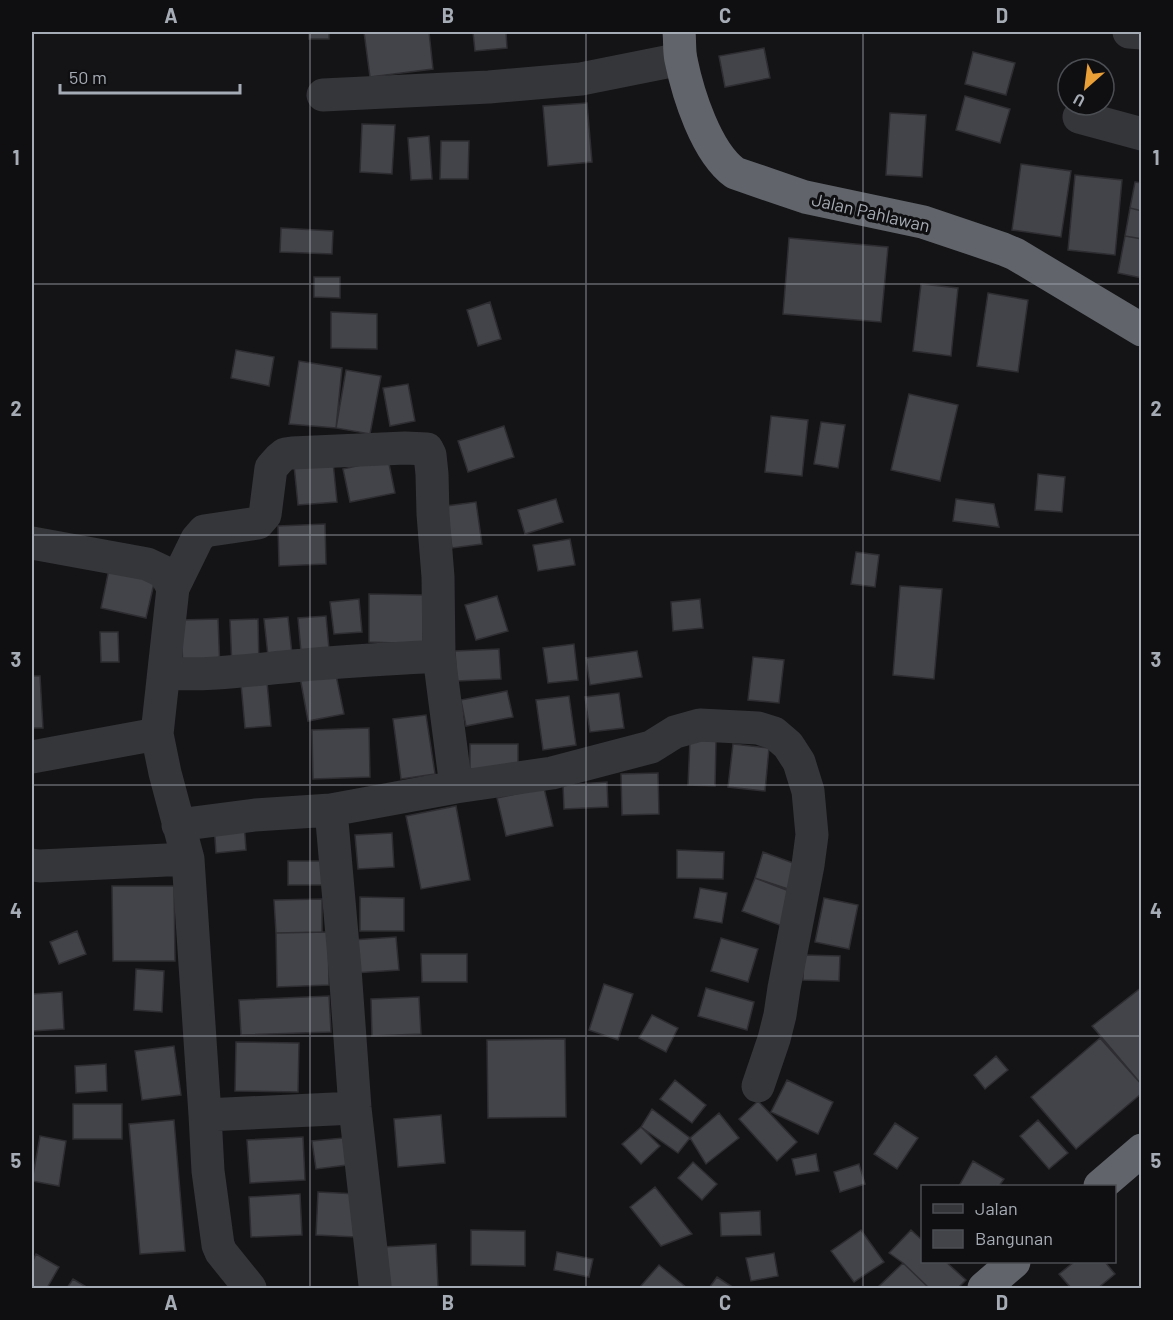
<svg xmlns="http://www.w3.org/2000/svg" width="1173" height="1320" viewBox="0 0 1173 1320" font-family="Barlow,sans-serif">
  <rect width="100%" height="100%" fill="#141416"/>
  <path fill="#434449" stroke="#2e2e32" stroke-width="1.5" d="M309,32H329V39H309Z
    M364,32H429L433,69L370,77Z
    M473,32H506L507,48L475,51Z
    M764,48L770,78L725,87L719,56Z
    M973,52L1015,63L1006,95L965,84Z
    M965,96L1010,109L1000,143L956,130Z
    M587,103L592,162L548,166L543,106Z
    M890,113L926,115L922,177L886,175Z
    M362,124L395,125L392,174L360,172Z
    M429,136L432,179L411,180L408,138Z
    M441,141H469L468,179H440Z
    M1021,164L1071,171L1061,237L1012,230Z
    M1075,175L1122,180L1115,255L1068,250Z
    M1135,182L1142,183V211L1130,208Z
    M1130,208L1142,211V239L1125,236Z
    M281,228L333,231L332,254L280,252Z
    M1125,236L1142,239V278L1118,273Z
    M789,238L888,247L881,322L783,314Z
    M314,277H340V298L314,297Z
    M921,284L958,288L951,356L913,351Z
    M988,293L1028,300L1018,372L977,366Z
    M490,302L501,339L478,346L467,310Z
    M331,312L377,314V349L331,348Z
    M236,350L274,357L269,386L231,378Z
    M299,361L342,368L336,428L289,424Z
    M346,370L381,376L370,434L336,428Z
    M408,384L415,421L390,426L383,388Z
    M909,394L958,405L940,481L891,470Z
    M771,416L808,420L802,476L765,472Z
    M821,422L845,425L838,468L814,464Z
    M504,426L514,457L468,472L458,441Z
    M388,459L395,493L350,502L343,469Z
    M333,462L337,502L298,505L294,465Z
    M1038,474L1065,477L1062,512L1035,510Z
    M556,499L563,522L525,534L518,510Z
    M956,499L994,504L999,527L953,521Z
    M476,502L482,544L452,548L446,506Z
    M325,524L326,564L279,566L278,526Z
    M570,539L575,565L538,571L533,545Z
    M856,552L879,555L875,587L851,584Z
    M109,569L155,579L146,618L101,608Z
    M900,586L942,589L934,679L893,675Z
    M369,594L423,595V644L369,642Z
    M497,596L508,631L476,640L465,605Z
    M359,599L362,632L334,634L330,602Z
    M700,599L703,628L673,631L671,602Z
    M326,616L330,660L302,663L298,618Z
    M288,617L293,663L269,665L264,619Z
    M218,619L220,670L183,671L181,620Z
    M258,619L259,667L232,668L230,620Z
    M100,632H118L119,662H101Z
    M574,644L578,680L548,683L543,648Z
    M499,649L501,679L457,681L455,651Z
    M637,651L642,677L590,685L586,658Z
    M753,657L784,660L779,703L748,700Z
    M335,670L344,714L308,721L300,677Z
    M32,676H40L43,728H32Z
    M267,682L271,726L245,728L241,684Z
    M507,691L513,717L466,726L461,700Z
    M619,693L624,728L590,732L585,697Z
    M569,696L576,745L543,750L536,700Z
    M426,715L435,774L401,779L393,719Z
    M369,728L370,777L313,779L312,730Z
    M690,740L716,741L715,786L688,785Z
    M470,744H518V768L470,769Z
    M733,744L769,748L765,791L728,787Z
    M658,773L659,814L622,815L621,774Z
    M607,782L608,807L564,809L563,785Z
    M544,788L553,826L506,836L497,798Z
    M456,806L470,880L421,889L406,816Z
    M244,822L246,850L216,853L214,824Z
    M392,833L394,867L358,869L355,835Z
    M677,850L724,852L723,879L677,878Z
    M763,852L796,864L788,889L755,878Z
    M288,861H331V885H288Z
    M755,878L797,894L785,927L742,911Z
    M112,886H174L175,961H113Z
    M700,888L727,893L722,923L694,918Z
    M360,897L404,898V931H360Z
    M824,898L858,905L849,949L815,942Z
    M322,899V932L276,933L274,900Z
    M77,931L86,954L59,964L50,942Z
    M328,932L329,985L277,987L276,933Z
    M396,937L399,970L354,973L352,940Z
    M721,938L758,949L748,982L711,971Z
    M421,954H467V982H422Z
    M804,955L840,956L839,981L803,980Z
    M136,969L164,971L162,1012L134,1010Z
    M604,984L633,994L618,1040L589,1030Z
    M1142,987V1085L1092,1026Z
    M706,988L754,1002L747,1030L698,1016Z
    M62,992L64,1029L32,1031V994Z
    M329,996L331,1032L241,1035L239,1000Z
    M419,997L421,1034L372,1036L371,999Z
    M652,1015L678,1028L666,1052L639,1038Z
    M1100,1038L1142,1085V1093L1076,1149L1031,1097Z
    M565,1039L566,1117L488,1118L487,1040Z
    M236,1042L299,1043L298,1092L235,1091Z
    M174,1046L181,1095L142,1100L135,1051Z
    M996,1056L1008,1070L985,1089L974,1075Z
    M106,1064L107,1091L76,1093L75,1066Z
    M675,1080L706,1105L692,1123L660,1099Z
    M787,1080L833,1102L818,1134L771,1112Z
    M758,1101L797,1142L777,1161L739,1119Z
    M73,1104H122V1139H73Z
    M652,1109L690,1138L678,1153L641,1127Z
    M719,1113L739,1138L706,1164L690,1138Z
    M441,1115L445,1163L398,1167L394,1119Z
    M174,1120L185,1251L140,1254L129,1124Z
    M1038,1120L1068,1153L1049,1169L1020,1136Z
    M895,1123L918,1138L897,1169L874,1154Z
    M641,1127L660,1146L641,1164L622,1144Z
    M40,1136L66,1141L59,1186L32,1181Z
    M303,1137L305,1180L250,1183L247,1140Z
    M343,1138L347,1165L316,1169L312,1141Z
    M816,1154L819,1171L796,1175L792,1159Z
    M973,1161L1004,1179L999,1186H959Z
    M693,1162L717,1184L702,1200L678,1178Z
    M859,1164L865,1184L840,1192L834,1172Z
    M655,1187L692,1234L661,1246L630,1207Z
    M318,1192L358,1194L356,1237L316,1235Z
    M300,1194L302,1235L251,1237L249,1197Z
    M760,1211L761,1235L721,1236L720,1213Z
    M471,1230L525,1231V1266L471,1265Z
    M861,1230L884,1262L854,1282L831,1251Z
    M911,1230L922,1240V1262H946L966,1280L958,1288H929L903,1263L889,1253Z
    M436,1244L438,1287L384,1288L382,1247Z
    M557,1252L593,1259L589,1277L554,1270Z
    M774,1253L778,1276L751,1281L746,1258Z
    M36,1254L59,1267L47,1288H32V1263Z
    M1074,1262H1105L1115,1274L1098,1288H1071L1059,1274Z
    M903,1263L929,1288H877Z
    M659,1265L687,1288H639Z
    M717,1277L734,1288H709Z
    M73,1279L88,1288H67Z"/>
  <g fill="none" stroke-linecap="round" stroke-linejoin="round">
    <path stroke="#35363a" stroke-width="33" d="M1129,32L1142,33
      M323,95L489,87L581,79L681,59
      M1079,117L1142,134
      M32,543L147,564L164,572L173,588
      M164,673C207,676 250,670 293,666C341,661 391,659 439,656
      M32,757L157,734
      M456,787L552,773L651,747L675,732L700,725L758,728L774,733L788,745L799,762L808,791L812,835L808,865L784,988L780,1015L774,1039L758,1086
      M331,810L345,969L355,1108L375,1285
      M178,825L255,815L331,810L456,787L439,656L438,577L433,514L432,474L430,455L427,449L405,448L292,453L285,454L279,459L271,468L265,515L258,523L204,531L197,539L173,588L157,734L165,773L188,859
      M32,865L40,866L188,859L205,1115L208,1171L218,1245L221,1252L250,1288
      M205,1115L355,1108"/>
    <path stroke="#61656b" stroke-width="33" d="M679,32C680,41 679,51 681,60C688,94 706,152 735,173L805,197L923,222L1003,249L1015,254L1142,330
      M1100,1186L1142,1150
      M984,1288L1014,1262"/>
  </g>
  <path fill="none" stroke="#a6acb5" stroke-width="1.5" stroke-opacity="0.55" d="M310,32V1288M586,32V1288M863,32V1288M32,284H1142M32,535H1142M32,785H1142M32,1036H1142"/>
  <g text-anchor="middle" dominant-baseline="central" stroke-width="6" stroke-linejoin="round" paint-order="stroke">
    <g font-size="18" fill="#a6acb5" stroke="#0f0f11">
      <text transform="translate(871 212) rotate(13)">Jalan Pahlawan</text>
    </g>
  </g>
  <rect width="1173" height="1320" fill="none" stroke="#0f0f11" stroke-width="66"/>
  <rect x="921" y="1185" width="195" height="78" fill="#0f0f11" stroke="#4b4e53" stroke-width="1.5"/>
  <rect x="933" y="1204" width="30" height="9" fill="#35363a" stroke="#4b4e53" stroke-width="1.5"/>
  <text x="975" y="1215" font-size="18" fill="#a6acb5">Jalan</text>
  <rect x="933" y="1230" width="30" height="18" fill="#434449" stroke="#4b4e53" stroke-width="1.5"/>
  <text x="975" y="1245" font-size="18" fill="#a6acb5">Bangunan</text>
  <g transform="translate(1086 87) rotate(208)"><circle r="28" fill="#0f0f11" stroke="#4b4e53" stroke-width="1.5"/>
  <path d="M0-4.5L10 22L0 15L-10 22Z" fill="#eb9f37"/>
  <text y="-9" font-size="16" font-weight="bold" text-anchor="middle" fill="#a6acb5">U</text>
  </g>
  <path d="M60 84v9h180v-9" fill="none" stroke="#a6acb5" stroke-width="3"/>
  <text x="69" y="84" font-size="18" fill="#a6acb5" stroke="#0f0f11" stroke-width="4.5" paint-order="stroke">50 m</text>
  <rect x="33" y="33" width="1107" height="1254" fill="none" stroke="#a6acb5" stroke-width="2"/>
  <g font-size="20" text-anchor="middle" font-weight="bold" fill="#a6acb5">
    <text x="171" y="23">A</text>
    <text x="448" y="23">B</text>
    <text x="725" y="23">C</text>
    <text x="1002" y="23">D</text>
    <text x="16" y="165">1</text>
    <text x="1156" y="165">1</text>
    <text x="16" y="416">2</text>
    <text x="1156" y="416">2</text>
    <text x="16" y="667">3</text>
    <text x="1156" y="667">3</text>
    <text x="16" y="918">4</text>
    <text x="1156" y="918">4</text>
    <text x="16" y="1168">5</text>
    <text x="1156" y="1168">5</text>
    <text x="171" y="1310">A</text>
    <text x="448" y="1310">B</text>
    <text x="725" y="1310">C</text>
    <text x="1002" y="1310">D</text>
  </g>
</svg>
